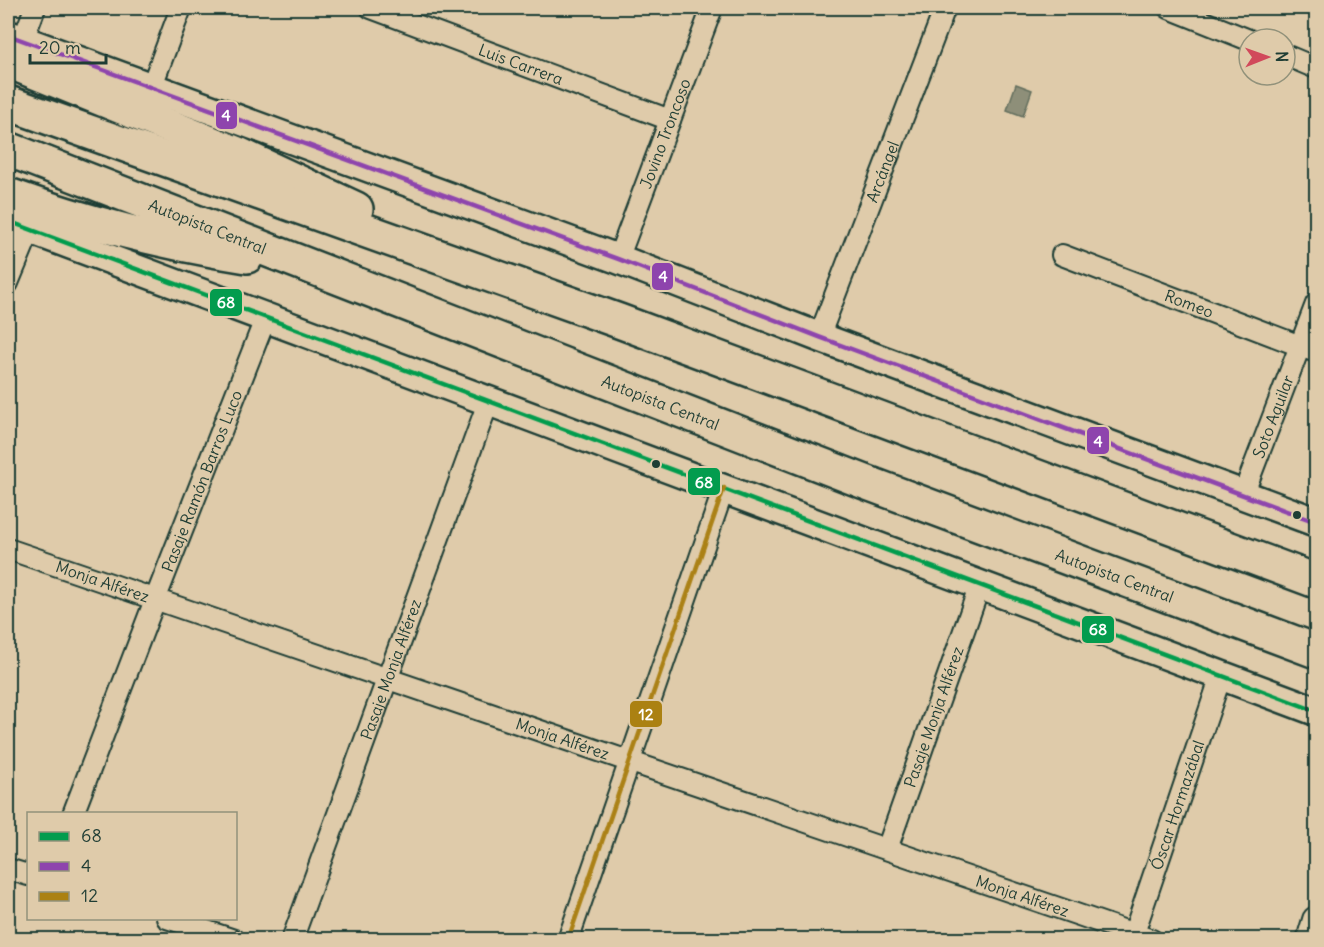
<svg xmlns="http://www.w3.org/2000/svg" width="1324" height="947" viewBox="0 0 1324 947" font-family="Delius,sans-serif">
  <rect width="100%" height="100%" fill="#dfcbaa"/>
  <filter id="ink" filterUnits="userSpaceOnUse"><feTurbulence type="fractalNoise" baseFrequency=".0167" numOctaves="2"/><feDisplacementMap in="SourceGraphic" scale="12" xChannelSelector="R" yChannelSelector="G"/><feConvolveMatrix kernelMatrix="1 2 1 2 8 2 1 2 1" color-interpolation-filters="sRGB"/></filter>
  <g filter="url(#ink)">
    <path fill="#8e8f79" stroke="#626e5d" stroke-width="1.5" d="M1016,84L1032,90L1023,116L1007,110Z"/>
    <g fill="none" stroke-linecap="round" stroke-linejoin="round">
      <defs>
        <g id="minor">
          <path id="s1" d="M371,8L670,120"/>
          <path d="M1169,8L1249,40"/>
          <path d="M23,40L35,8"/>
          <path d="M1285,55L1316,68"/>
          <path d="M151,88L181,8"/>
          <path id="s2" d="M1062,255L1316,352"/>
          <path id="s3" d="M618,259L712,8"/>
          <path d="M8,283L30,230"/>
          <path id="s4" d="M819,337L945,8"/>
          <path id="s5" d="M1243,495L1316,304"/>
          <path id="s6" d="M8,549L1152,940"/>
          <path id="s7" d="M73,814L155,600L266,317"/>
          <path id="s8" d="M887,849L980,585"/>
          <path d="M8,869L28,875"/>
          <path d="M167,918L234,940"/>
          <path id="s9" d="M1134,933L1221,676"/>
          <path id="s10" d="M292,940L489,400"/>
          <path d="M568,940L724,488"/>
        </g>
        <path id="tertiary" d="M1310,940L1316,920"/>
        <path id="secondary" d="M8,35L618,259L819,337L1316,522
          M8,221L1316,711"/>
        <g id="motorway">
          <path d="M8,61L238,154L356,209"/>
          <path d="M8,103L619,321L1316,581"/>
          <path id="s11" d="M8,149L865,482L1316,651"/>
          <path d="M8,195C86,223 165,243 247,256"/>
        </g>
      </defs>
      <use href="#minor" stroke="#1f3d34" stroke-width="24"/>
      <use href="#tertiary" stroke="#1f3d34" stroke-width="30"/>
      <use href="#secondary" stroke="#1f3d34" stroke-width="33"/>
      <use href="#motorway" stroke="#1f3d34" stroke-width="38"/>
      <use href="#minor" stroke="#dfcbaa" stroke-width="20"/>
      <use href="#tertiary" stroke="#dfcbaa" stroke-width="26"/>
      <use href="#secondary" stroke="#dfcbaa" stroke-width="28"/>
      <use href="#motorway" stroke="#dfcbaa" stroke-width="33"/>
      <defs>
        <path id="bus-1" d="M8,221L1316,711"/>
        <path id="bus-2" d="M8,35L618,259L819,337L1316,522"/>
        <path id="bus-3" d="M568,940L724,488"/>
      </defs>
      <use href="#bus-1" stroke="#dfcbaa" stroke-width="9"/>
      <use href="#bus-2" stroke="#dfcbaa" stroke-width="9"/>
      <use href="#bus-3" stroke="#dfcbaa" stroke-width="9"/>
      <use href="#bus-1" stroke="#039c4e" stroke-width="4.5"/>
      <use href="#bus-2" stroke="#8e44ad" stroke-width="4.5"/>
      <use href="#bus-3" stroke="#ab8112" stroke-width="4.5"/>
    </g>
  </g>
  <g fill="#1f3d34" stroke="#dfcbaa" stroke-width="2">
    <circle cx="656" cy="464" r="5"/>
    <circle cx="1297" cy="515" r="5"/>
  </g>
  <g text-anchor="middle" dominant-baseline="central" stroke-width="6" stroke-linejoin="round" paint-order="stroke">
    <g font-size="16" fill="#1f3d34" stroke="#dfcbaa">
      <text stroke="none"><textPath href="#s1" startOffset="160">Luis Carrera</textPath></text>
      <text stroke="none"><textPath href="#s3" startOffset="134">Jovino Troncoso</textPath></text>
      <text stroke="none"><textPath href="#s4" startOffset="177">Arcángel</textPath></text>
      <text stroke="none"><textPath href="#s11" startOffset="214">Autopista Central</textPath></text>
      <text stroke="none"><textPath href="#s2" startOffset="136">Romeo</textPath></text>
      <text stroke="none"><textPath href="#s11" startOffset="700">Autopista Central</textPath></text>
      <text stroke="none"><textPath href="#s5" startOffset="84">Soto Aguilar</textPath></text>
      <text stroke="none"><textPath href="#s7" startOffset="357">Pasaje Ramón Barros Luco</textPath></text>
      <text stroke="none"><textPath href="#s11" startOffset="1186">Autopista Central</textPath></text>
      <text stroke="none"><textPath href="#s6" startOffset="100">Monja Alférez</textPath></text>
      <text stroke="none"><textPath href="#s10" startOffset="288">Pasaje Monja Alférez</textPath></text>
      <text stroke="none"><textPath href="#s8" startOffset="140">Pasaje Monja Alférez</textPath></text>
      <text stroke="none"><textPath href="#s6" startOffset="586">Monja Alférez</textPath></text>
      <text stroke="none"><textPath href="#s9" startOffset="135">Óscar Hormazábal</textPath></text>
      <text stroke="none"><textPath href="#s6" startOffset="1072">Monja Alférez</textPath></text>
    </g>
  </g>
  <g stroke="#dfcbaa" stroke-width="2">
    <rect x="215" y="101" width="23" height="29" rx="6" fill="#8e44ad"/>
    <rect x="651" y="262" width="23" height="29" rx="6" fill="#8e44ad"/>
    <rect x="209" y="288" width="34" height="29" rx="6" fill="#039c4e"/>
    <rect x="1086" y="426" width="24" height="29" rx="6" fill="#8e44ad"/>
    <rect x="687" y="467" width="34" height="29" rx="6" fill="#039c4e"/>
    <rect x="1081" y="615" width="34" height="29" rx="6" fill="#039c4e"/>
    <rect x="629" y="700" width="34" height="28" rx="6" fill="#ab8112"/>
  </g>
  <g font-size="16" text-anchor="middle" font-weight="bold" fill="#fff">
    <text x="226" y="121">4</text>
    <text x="663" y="282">4</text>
    <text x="226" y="308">68</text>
    <text x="1098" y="447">4</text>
    <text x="704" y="488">68</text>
    <text x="1098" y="635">68</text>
    <text x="646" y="720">12</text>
  </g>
  <rect width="1324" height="947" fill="none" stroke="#dfcbaa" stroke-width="30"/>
  <rect x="15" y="15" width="1294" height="917" fill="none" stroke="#1f3d34" stroke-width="2" filter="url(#ink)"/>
  <rect x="27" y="812" width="210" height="108" fill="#dfcbaa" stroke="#92927b" stroke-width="1.5"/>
  <rect x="39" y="832" width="30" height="9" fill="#039c4e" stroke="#92927b" stroke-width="1.5"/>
  <text x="81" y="842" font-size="18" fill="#1f3d34">68</text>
  <rect x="39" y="862" width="30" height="9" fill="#8e44ad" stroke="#92927b" stroke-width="1.5"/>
  <text x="81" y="872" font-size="18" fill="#1f3d34">4</text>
  <rect x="39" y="892" width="30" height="9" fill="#ab8112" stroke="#92927b" stroke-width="1.5"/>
  <text x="81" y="902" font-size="18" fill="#1f3d34">12</text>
  <g transform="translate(1267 57) rotate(89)"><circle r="28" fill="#dfcbaa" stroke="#92927b" stroke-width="1.5"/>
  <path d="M0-4.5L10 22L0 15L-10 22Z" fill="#d1495b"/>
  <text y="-9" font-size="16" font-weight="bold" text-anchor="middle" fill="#1f3d34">N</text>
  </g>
  <path d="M30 54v9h76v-9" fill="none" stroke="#1f3d34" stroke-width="3"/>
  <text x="39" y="54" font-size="18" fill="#1f3d34" stroke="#dfcbaa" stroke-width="4.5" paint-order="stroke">20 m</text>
</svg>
